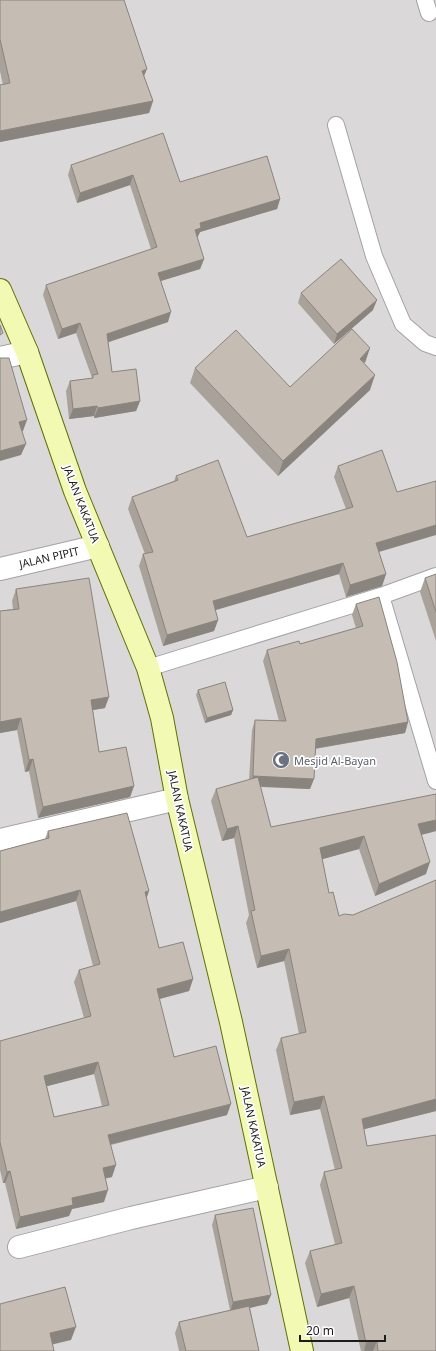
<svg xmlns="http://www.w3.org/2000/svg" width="436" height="1351" viewBox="0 0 436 1351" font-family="'Noto Sans',sans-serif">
  <rect width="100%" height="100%" fill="#edeae1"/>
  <path fill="#dad8d8" d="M0,0H436V1351H0Z"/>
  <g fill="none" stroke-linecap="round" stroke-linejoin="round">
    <defs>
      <path id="lane" d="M425,0L429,13
        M336,125L374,256L403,324L425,343L436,347
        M381,596L436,781
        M148,668L381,596L436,576"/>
      <path id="street" d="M0,358L27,352
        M0,569L98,546
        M0,840L177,799
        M19,1247L131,1218L267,1187"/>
      <path id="secondary" d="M0,290L27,352L75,491L148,668L162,718L177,799L231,1022L302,1351"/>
    </defs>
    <use href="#lane" stroke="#a3a3a3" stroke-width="18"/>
    <use href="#street" stroke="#a3a3a3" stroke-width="24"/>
    <use href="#secondary" stroke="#607005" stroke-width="24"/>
    <use href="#lane" stroke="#fff" stroke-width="16"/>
    <use href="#street" stroke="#fff" stroke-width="22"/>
    <use href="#secondary" stroke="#f2f9b3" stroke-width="22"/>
  </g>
  <path fill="#a9a29b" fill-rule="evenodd" d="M0,0L144,76L153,101L149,113L0,142V85H3L0,71Z
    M71,165L280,199L277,209L200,232L197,238L204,259L200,269L161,281L168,322L108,342L112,372L140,401L136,411L94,418V416L69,419L66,391L70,381L92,378L76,333L58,339L43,295L46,285L151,249L130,185L77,203L68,175Z
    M301,293L373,310L334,344L298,303Z
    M365,364L370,390L278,476L190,383L195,368L290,387Z
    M338,466L379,552L386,574L382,586L346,597L339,574L215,610L218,620L214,631L163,646L139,566L143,554H145L128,509L132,497L174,481L176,476L247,537L346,509L334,477Z
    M436,574V641L420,592L425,578Z
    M16,589L105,708L93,710L99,752L134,786L130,797L38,818L29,771L25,772L17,730L0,733V611L13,609L12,601Z
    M356,604L408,722L405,733L315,749L310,789L260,787L271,827L436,794V831L421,835L426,874L375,896L359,849L322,859L329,893L339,916L353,915L436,880V1111L364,1129L367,1146L436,1351H361L349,1298L317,1307L305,1263L310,1251L335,1244L320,1185L324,1172L335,1170L320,1109L290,1115L276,1050L281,1038L299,1034L284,961L257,968L246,923L249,915L234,838L222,841L211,801L216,789L249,780L252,730L255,720L279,721L263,661L267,650L300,644L356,628L352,615Z
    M198,690L233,710L231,715L205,723L196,695Z
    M48,831L146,899L159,948L193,979L189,991L159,999L174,1057L227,1115L111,1145L112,1177L106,1178L104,1202L72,1209L69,1216L16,1229L5,1183H3L0,1170V1041L84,1018L74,982L79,970L93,966L76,901L0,923V851L45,839ZM94,1074L102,1106L54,1117L47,1086Z
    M215,1215L271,1295L267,1304L250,1308L259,1351H179L175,1333L179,1322L230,1310L212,1225Z"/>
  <path fill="#8a847e" d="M147,69L142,81V71Z
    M153,101L149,113L0,142V131Z
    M133,175L130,185L77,203L80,193Z
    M280,199L277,209L200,232L197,238L195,230L200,223Z
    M204,259L200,269L154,283L158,273Z
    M377,300L373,310L334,344L337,334Z
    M171,312L168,322L103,344L107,334Z
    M80,323L76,333L58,339L62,329Z
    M370,348L365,363L360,359Z
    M375,375L370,390L278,476L283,461Z
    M140,401L136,411L94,418L98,408Z
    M97,406L94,416L69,419L73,409Z
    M27,420L23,431L15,434L19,422Z
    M26,444L21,455L0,461V451Z
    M436,525V535L372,554L376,543Z
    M343,563L339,574L209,612L213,601Z
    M386,574L382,586L346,597L350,585Z
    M218,620L214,631L163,646L167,635Z
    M109,697L105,708L87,711L91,700Z
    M233,710L231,715L205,723L207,718Z
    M21,718L17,730L0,733V722Z
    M408,722L405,733L312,749L316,739Z
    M33,759L29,771L25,772L29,760Z
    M253,776L314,779L310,789L249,786Z
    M134,786L130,797L38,818L43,807Z
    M436,820V831L413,837L418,824Z
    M238,826L234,838L222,841L227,829Z
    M364,836L359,849L316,861L320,848Z
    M430,862L426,874L375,896L379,884Z
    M80,890L76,901L0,923V912Z
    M149,891L145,903V892Z
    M289,949L284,961L257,968L261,956Z
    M193,979L189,991L152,1001L157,989Z
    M98,1062L94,1074L40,1088L44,1076Z
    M324,1096L320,1109L290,1115L294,1102Z
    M436,1099V1111L357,1131L362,1119Z
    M231,1104L227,1115L104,1146L108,1135Z
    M116,1165L112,1177L99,1180L103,1168Z
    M10,1171L5,1183H3L7,1172Z
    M108,1190L104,1202L72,1209L69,1216L16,1229L20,1217L72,1198Z
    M354,1286L349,1298L317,1307L321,1294Z
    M271,1295L267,1304L230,1312L233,1302Z
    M76,1327L71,1340L46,1346L50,1333Z
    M377,1341L373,1351H364L366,1343Z"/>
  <path fill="#c5bcb4" stroke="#8a847e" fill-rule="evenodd" d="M0,0H124L147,69L142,71L153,101L0,131V85L10,83L0,39Z
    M163,133L180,182L267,156L280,199L200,223L201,228L195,230L204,259L158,273L171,312L107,334L112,372L136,369L140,401L98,408L97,406L73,409L70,381L93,378V375L98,374L80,323L62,329L46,285L157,247L133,175L80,193L71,165Z
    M341,259L377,300L337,334L301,293Z
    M0,325L3,333L0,335Z
    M352,329L370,348L360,359L375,375L283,461L195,368L236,330L290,387Z
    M0,358H9L27,420L19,422L26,444L0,451Z
    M382,450L397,492L436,481V525L376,543L386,574L350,585L343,563L213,601L218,620L167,635L143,554L153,552L132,497L178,480L176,476L218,460L247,537L353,507L338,466Z
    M436,574V612L425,578Z
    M89,578L109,697L91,700L99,752L126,747L134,786L43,807L33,759L29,760L21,718L0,722V611L19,609L16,589Z
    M379,597L397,662L408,722L316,739L314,779L253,776L255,720L286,721L267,650L299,641L300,644L363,626L356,604Z
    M225,682L233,710L207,718L198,690Z
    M258,777L271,827L436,794V820L418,824L430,862L379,884L364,836L320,848L329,893L333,892L339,916L344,914L353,915L436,880V1099L362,1119L367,1146L436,1135V1351H378L377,1341L366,1343L354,1286L321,1294L310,1251L342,1243L324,1172L342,1168L324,1096L294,1102L281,1038L306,1032L289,949L261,956L251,911L255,910L238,826L227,829L216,789Z
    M127,813L149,891L145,892L159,948L183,942L193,979L157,989L174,1057L216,1046L231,1104L108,1135L116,1165L103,1168L108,1190L72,1198L73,1205L20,1217L10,1171L7,1172L0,1142V1041L91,1016L79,970L100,964L80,890L0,912V851L49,838L48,831ZM98,1062L109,1105L54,1117L44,1076Z
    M253,1208L271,1295L233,1302L215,1215Z
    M65,1287L76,1327L50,1333L54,1351H0V1304Z
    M249,1306L259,1351H186L179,1322Z"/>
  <defs>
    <symbol id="mosque-disc" viewBox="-11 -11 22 22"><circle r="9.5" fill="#6b7280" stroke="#fff"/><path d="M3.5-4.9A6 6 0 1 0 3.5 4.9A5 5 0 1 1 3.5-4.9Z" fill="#fff"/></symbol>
  </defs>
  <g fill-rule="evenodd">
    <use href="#mosque-disc" x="271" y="750" width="20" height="20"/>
  </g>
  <g text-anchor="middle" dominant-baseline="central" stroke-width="3.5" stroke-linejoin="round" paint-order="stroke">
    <g font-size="11" fill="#1c1c1c" stroke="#fff">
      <text transform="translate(82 504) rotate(69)">JALAN KAKATUA</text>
      <text transform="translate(49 557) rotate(-13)">JALAN PIPIT</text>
      <text transform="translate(181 811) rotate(78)">JALAN KAKATUA</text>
      <text transform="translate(254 1127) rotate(78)">JALAN KAKATUA</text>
    </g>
    <g font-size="11" fill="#5b616d" stroke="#fff" text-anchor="start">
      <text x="294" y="760">Mesjid Al-Bayan</text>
    </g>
  </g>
  <path d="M300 1335v6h85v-6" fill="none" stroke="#1c1c1c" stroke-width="2"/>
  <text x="306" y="1335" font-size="12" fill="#1c1c1c" stroke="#ffffff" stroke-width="3" paint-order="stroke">20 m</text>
</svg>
